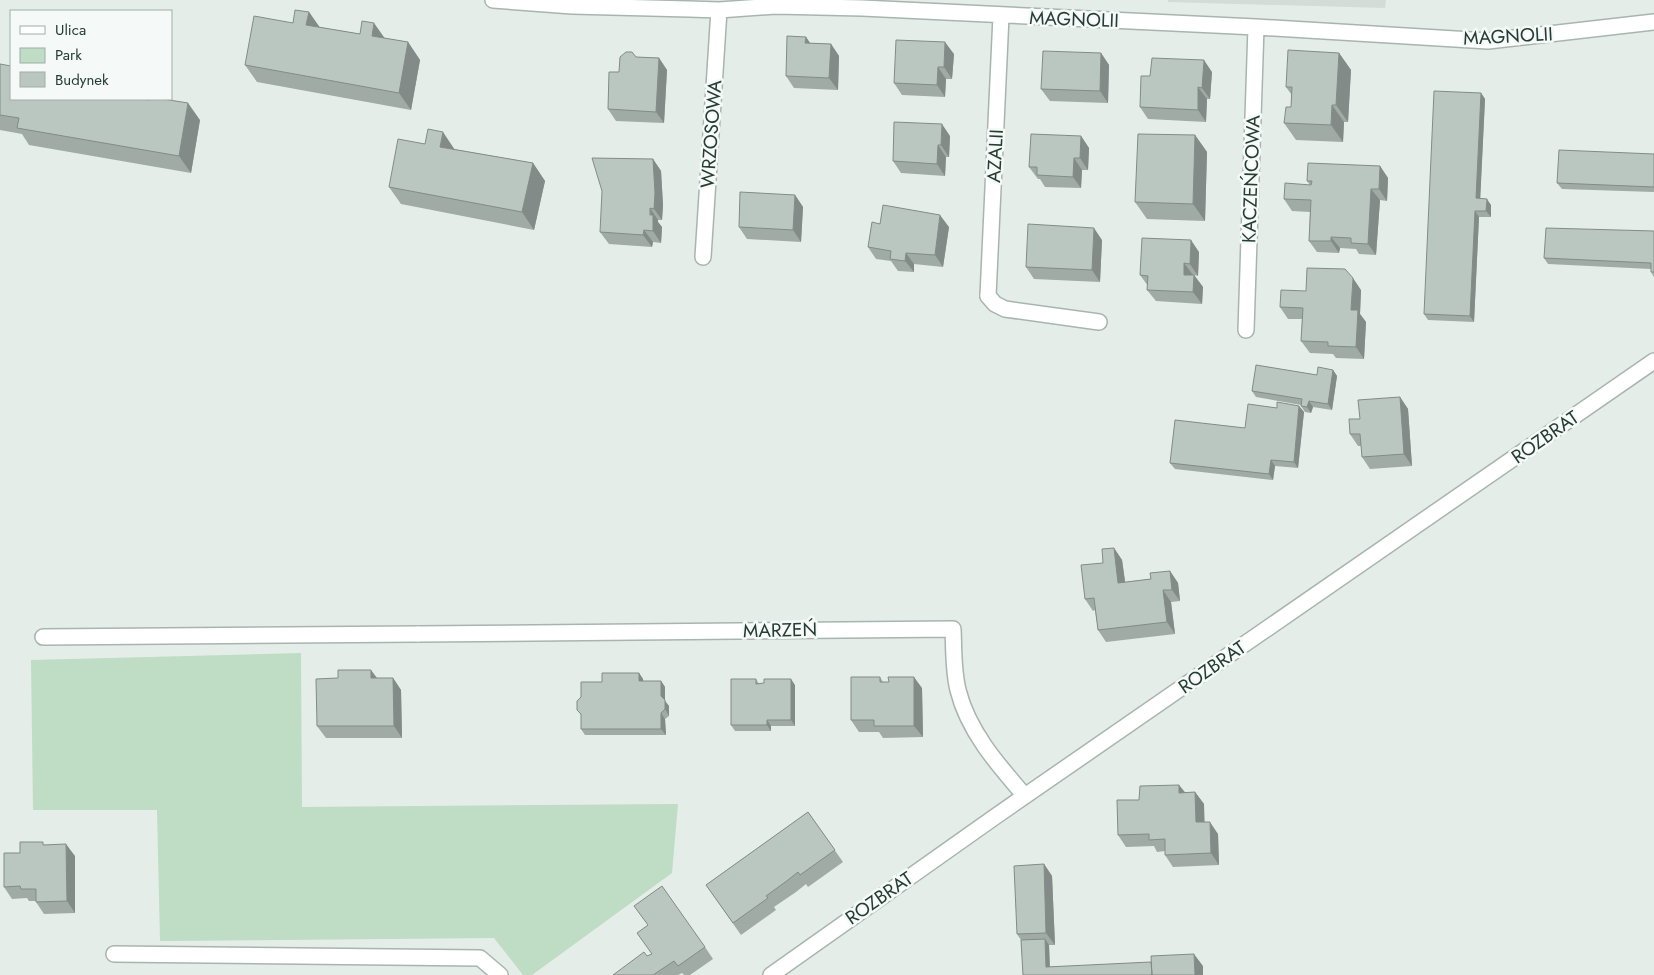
<svg xmlns="http://www.w3.org/2000/svg" width="1654" height="975" viewBox="0 0 1654 975" font-family="Jost,sans-serif">
  <rect width="100%" height="100%" fill="#e5ede8"/>
  <path fill="#d3dcd7" d="M1168,0H1386L1385,8L1168,2Z"/>
  <path fill="#bfdcc4" d="M301,653L302,807L678,804L672,873L532,975H523L494,938L160,941L157,810H33L31,660Z"/>
  <g fill="none" stroke-linecap="round" stroke-linejoin="round">
    <defs>
      <path id="service" d="M988,296L995,304L1005,309L1099,322
        M43,637L418,634
        M114,954L480,958L500,975"/>
      <path id="minor" d="M493,0L572,6L689,9L719,10L776,6L862,8L1256,27L1488,41L1654,22
        M703,257L719,10
        M988,296L1001,16
        M1246,330L1256,27
        M418,634L953,629C954,649 953,670 958,690C968,731 998,765 1025,796
        M771,975L996,816L1654,361"/>
    </defs>
    <use href="#service" stroke="#a8b5ae" stroke-width="18"/>
    <use href="#minor" stroke="#a8b5ae" stroke-width="18"/>
    <use href="#service" stroke="#fff" stroke-width="15"/>
    <use href="#minor" stroke="#fff" stroke-width="15"/>
  </g>
  <path fill="#a0aba6" d="M309,12L319,27L408,42L420,60L411,110L257,82L245,65L293,23Z
    M806,37L810,43L831,44L839,56L838,90L794,88L786,76Z
    M1101,53L1109,65L1108,103L1050,101L1041,89Z
    M1339,53L1351,70L1348,122H1344L1343,142L1296,140L1284,123L1291,107V94L1286,87Z
    M954,54L952,79H946L945,97L902,95L894,83Z
    M636,57L659,58L667,70L664,123L616,121L608,109L619,72Z
    M0,64L11,99L200,120L191,173L29,145L22,134L0,130Z
    M1212,72L1210,99H1207L1206,122L1148,119L1140,107Z
    M1481,93L1485,99L1480,198L1491,205V217H1479L1474,322L1428,320L1424,314Z
    M1195,135L1207,152L1205,221L1147,219L1135,202Z
    M950,136L949,157H946L945,176L901,173L893,161Z
    M1081,136L1089,148L1088,170H1082L1081,188L1045,187L1040,179H1038L1029,167Z
    M425,144L533,163L545,181L534,230L401,204L389,187Z
    M1654,154V192L1562,189L1557,183Z
    M653,159L661,171L663,205L662,220H658V222L662,227L661,243L653,242L652,247L609,244L600,232Z
    M1380,166L1388,178L1387,201L1380,200L1376,255L1359,254L1356,249L1340,248L1339,253L1317,252L1309,241L1310,212L1292,211L1284,199L1310,185L1307,181Z
    M795,195L803,207L801,242L747,239L739,227Z
    M880,224L949,227L943,267L914,264V272L898,271L891,261L876,259L868,247Z
    M1654,231V277L1651,272V269L1548,264L1544,258Z
    M1102,240L1100,282L1034,279L1026,267Z
    M1199,252L1198,276L1194,275L1203,287L1202,304L1156,301L1147,290L1148,286L1140,275Z
    M1361,290L1360,314L1366,322L1364,359L1336,358L1333,354L1310,353L1301,341L1302,319H1288L1280,307L1306,291Z
    M1333,370L1337,376L1332,410L1313,407L1311,413L1305,412L1301,406V405L1256,397L1252,391L1317,375Z
    M1400,397L1408,409L1412,466L1370,469L1362,457L1361,446H1358L1350,434L1360,419Z
    M1299,406L1304,412L1298,468L1275,466L1273,480L1175,469L1170,463L1245,428L1277,408Z
    M1114,548L1122,560L1125,582L1151,579L1170,571L1178,583L1180,601L1171,602L1175,634L1106,642L1098,630L1095,610L1093,611L1085,599L1103,563Z
    M639,673L643,679V681H661L665,687V701L669,706V716L665,719L666,735H585L581,729V715L577,710L602,682Z
    M880,677L883,682H889L922,688L923,737L883,738L879,732H859L851,720Z
    M377,678H393L401,690L402,738H326L317,726Z
    M756,679L759,684L795,685V726H771V731H735L731,725Z
    M1179,785L1185,792H1195L1204,804V822L1218,834L1219,865L1173,867L1165,855V851L1157,852L1154,846L1126,847L1118,835L1139,800Z
    M808,812L843,862L808,887L806,884L796,892L774,907L776,910L741,935L706,885Z
    M44,845L75,856V913L44,914L36,902V901H29L27,898L12,899L4,887L20,853Z
    M1044,864L1052,876L1055,945H1049L1050,967L1203,966L1023,975L1021,940L1017,934Z
    M705,947L713,959L690,975H684L682,973L678,975H613L647,956Z"/>
  <path fill="#828b87" d="M309,12L321,29L306,25Z
    M374,23L386,40L372,36Z
    M806,37L814,49L805,43Z
    M408,42L420,60L411,110L399,93Z
    M945,42L954,54L952,79L944,67Z
    M831,44L839,56L838,90L829,78Z
    M1101,53L1109,65L1108,103L1100,91Z
    M1339,53L1351,70L1348,122L1336,105Z
    M659,58L667,70L664,123L656,112Z
    M1204,60L1212,72L1210,99L1202,88Z
    M938,67L946,79L945,97L937,85Z
    M1198,87L1207,99L1206,122L1198,110Z
    M1481,93L1485,99L1480,204L1476,198Z
    M188,103L200,120L191,173L179,156Z
    M1332,105L1344,122L1343,142L1331,125Z
    M942,124L950,136L949,157L941,145Z
    M443,132L455,150L440,147Z
    M1195,135L1207,152L1205,221L1193,204Z
    M1081,136L1089,148L1088,170L1080,158Z
    M938,145L946,157L945,176L937,164Z
    M1074,158L1082,170L1081,188L1073,177Z
    M653,159L661,171L663,205L662,220L654,209Z
    M533,163L545,181L534,230L522,212Z
    M1380,166L1388,178L1387,201L1379,189Z
    M1371,189L1380,200L1376,255L1368,244Z
    M795,195L803,207L801,242L793,230Z
    M1487,199L1491,205V217L1486,211Z
    M650,208L658,220V222L662,227L661,243L653,231Z
    M1475,211L1479,217L1474,322L1470,316Z
    M940,215L949,227L943,267L935,255Z
    M1094,228L1102,240L1100,282L1092,270Z
    M644,230L653,242L652,247L643,235Z
    M1331,237L1340,248L1339,253L1331,241Z
    M1191,240L1199,252L1198,276L1190,264Z
    M906,253L914,264V272L905,261Z
    M1184,263L1193,275H1184Z
    M1194,275L1203,287L1202,304L1193,292Z
    M1353,278L1361,290L1360,314L1366,322L1364,359L1356,347L1351,310Z
    M1333,370L1337,376L1332,410L1328,404Z
    M1400,397L1408,409L1412,466L1404,454Z
    M1309,401L1313,407L1311,413L1307,407Z
    M1299,406L1304,412L1298,468L1294,462Z
    M1271,460L1275,466L1273,480L1269,474Z
    M1114,548L1122,560L1127,595L1118,583Z
    M1170,571L1178,583L1180,601L1172,590Z
    M1163,590L1171,602L1175,634L1167,622Z
    M371,670L380,682L371,678Z
    M639,673L643,679L644,687L639,681Z
    M914,677L922,688L923,737L914,726Z
    M393,678L401,690L402,738L394,726Z
    M791,679L795,685V726L791,720Z
    M661,681L665,687V701L669,706V716L665,709L661,696Z
    M661,713L665,719L666,735L661,729Z
    M767,720L771,726V731L767,725Z
    M1179,785L1188,797L1179,793Z
    M1195,792L1204,804L1205,834L1196,822Z
    M1210,822L1218,834L1219,865L1211,853Z
    M66,844L75,856V913L67,901Z
    M1044,864L1052,876L1055,945L1046,933Z
    M1045,939L1049,945L1050,973L1046,967Z
    M1194,954L1203,966V975H1195Z"/>
  <path fill="#bac7c1" stroke="#828b87" d="M295,10L309,12L306,25L360,34L362,21L374,23L372,36L408,42L399,93L245,65L254,16L293,23Z
    M787,36L806,37L805,43L831,44L829,78L786,76Z
    M896,40L945,42L944,67H938L937,85L894,83Z
    M1288,50L1339,53L1336,105H1332L1331,125L1284,123L1286,107H1291L1292,87H1286Z
    M1043,51L1101,53L1100,91L1041,89Z
    M626,52H632L636,57L659,58L656,112L608,109L609,72H619L620,57Z
    M1152,58L1204,60L1202,88L1198,87V110L1140,107L1141,76H1150Z
    M0,64L11,66V99H141L149,100L150,99H163L188,103L179,156L17,128L19,118L0,115Z
    M1434,91L1481,93L1476,198L1487,199L1486,211H1475L1470,316L1424,314Z
    M894,122L942,124L941,145H938L937,164L893,161Z
    M428,129L443,132L440,147L533,163L522,212L389,187L398,139L425,144Z
    M1031,134L1081,136L1080,158H1074L1073,177L1037,175V167H1029Z
    M1138,134L1195,135L1193,204L1135,202Z
    M1559,150L1654,154V187L1557,183Z
    M592,158L653,159L655,193L654,209L650,208V215H653V231L644,230L643,235L600,232L602,191Z
    M1308,163L1380,166L1379,189H1371L1368,244L1351,243V238L1331,237V241H1309L1311,200L1284,199L1285,183L1311,185L1312,181H1307Z
    M740,192L795,195L793,230L739,227Z
    M883,205L940,215L935,255L906,253L905,261L890,259L891,251L868,247L872,222L880,224Z
    M1028,224L1094,228L1092,270L1026,267Z
    M1546,228L1654,231V272H1651V263L1544,258Z
    M1142,238L1191,240L1190,264L1184,263V275H1194L1193,292L1147,290L1148,276L1140,275Z
    M1307,268L1345,269L1353,278L1351,310H1358L1356,347L1328,346V342L1301,341L1303,308L1280,307L1281,290L1306,291Z
    M1256,365L1317,375L1318,367L1333,370L1328,404L1309,401L1307,407L1301,406L1302,399L1252,391Z
    M1400,397L1404,454L1362,457L1360,434H1350L1349,419H1360L1358,400Z
    M1277,402L1299,406L1294,462L1271,460L1269,474L1170,463L1175,420L1245,428L1248,404L1277,408Z
    M1114,548L1118,583L1151,579L1150,573L1170,571L1172,590H1163L1167,622L1098,630L1094,598L1085,599L1081,565L1103,563L1102,549Z
    M338,670H371V678H393L394,726H317L316,679L338,678Z
    M602,673H639V681H661V696L665,700V709L661,713V729H581V714L577,710V701L581,697V682H602Z
    M851,677H880V682H889L888,677H914V726H874V720H851Z
    M731,679H756V684L764,683V679H791V720H767V725H731Z
    M1179,785V793L1195,792L1196,822H1210L1211,853L1165,855V839L1149,840V834L1118,835L1117,800H1139L1140,786Z
    M808,812L835,850L800,875L798,872L788,880L766,896L768,898L733,923L706,885Z
    M20,842H43V845L66,844L67,901L36,902V889H21L20,886L4,887V853H20Z
    M1044,864L1046,933L1017,934L1014,866Z
    M662,886L705,947L678,966L674,961L653,975H613L644,952L647,956L652,954L637,933L648,925L634,906Z
    M1045,939L1046,967L1151,962L1152,975H1023L1021,940Z
    M1194,954L1195,975H1152L1151,956Z"/>
  <g text-anchor="middle" dominant-baseline="central" stroke-width="5" stroke-linejoin="round" paint-order="stroke">
    <g font-size="19" fill="#253d34" stroke="#f5f9f7">
      <text transform="translate(1074 19) rotate(2)">MAGNOLII</text>
      <text transform="translate(1508 36) rotate(-3)">MAGNOLII</text>
      <text transform="translate(711 134) rotate(-86)">WRZOSOWA</text>
      <text transform="translate(995 156) rotate(-87)">AZALII</text>
      <text transform="translate(1251 179) rotate(-88)">KACZEŃCOWA</text>
      <text transform="translate(1545 437) rotate(-35)">ROZBRAT</text>
      <text transform="translate(780 630) rotate(-1)">MARZEŃ</text>
      <text transform="translate(1212 667) rotate(-35)">ROZBRAT</text>
      <text transform="translate(879 898) rotate(-35)">ROZBRAT</text>
    </g>
  </g>
  <rect x="10" y="10" width="162" height="90" fill="#f5f9f7" stroke="#a2aea9"/>
  <rect x="20" y="26" width="25" height="8" fill="#ffffff" stroke="#a2aea9"/>
  <text x="55" y="35" font-size="15" fill="#253d34">Ulica</text>
  <rect x="20" y="48" width="25" height="15" fill="#bfdcc4" stroke="#a2aea9"/>
  <text x="55" y="60" font-size="15" fill="#253d34">Park</text>
  <rect x="20" y="72" width="25" height="15" fill="#bac7c1" stroke="#a2aea9"/>
  <text x="55" y="85" font-size="15" fill="#253d34">Budynek</text>
</svg>
